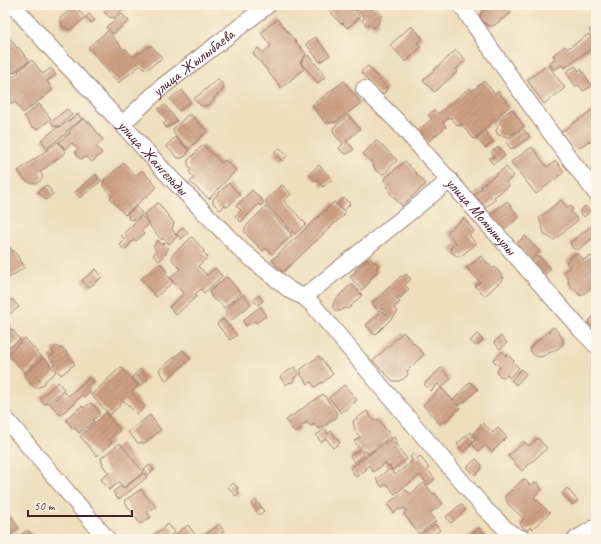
<svg xmlns="http://www.w3.org/2000/svg" width="601" height="544" viewBox="0 0 601 544" font-family="Caveat,sans-serif">
  <defs>
    <pattern id="building-hatch" width="6" height="6" patternUnits="userSpaceOnUse"><rect width="6" height="6" fill="#cea083"/><path d="M-1 1l2-2M0 6l6-6M5 7l2-2" fill="none" stroke="#a9826b"/></pattern>
  </defs>
  <rect width="100%" height="100%" fill="#fcf5e5"/>
  <filter id="ink" filterUnits="userSpaceOnUse"><feTurbulence type="fractalNoise" baseFrequency=".025" numOctaves="2"/><feDisplacementMap in="SourceGraphic" scale="8" xChannelSelector="R" yChannelSelector="G"/><feConvolveMatrix kernelMatrix="1 2 1 2 8 2 1 2 1" color-interpolation-filters="sRGB"/></filter>
  <filter id="wash" filterUnits="userSpaceOnUse"><feTurbulence type="fractalNoise" baseFrequency=".012" numOctaves="4" result="noise"/><feDisplacementMap in="SourceGraphic" scale="16" xChannelSelector="R" yChannelSelector="G"/><feGaussianBlur stdDeviation="0.9" result="paint"/><feColorMatrix in="noise" values="0 0 0 0 0 0 0 0 0 0 0 0 0 0 0 0 0 1.4 0 .05"/><feComposite in="paint" operator="in"/></filter>
  <g filter="url(#wash)">
    <rect width="100%" height="100%" fill="#eedebc"/>
    <g id="blocks">
      <path fill="url(#building-hatch)" d="M110,5H127L114,18L112,17L111,18L104,12Z
        M325,5H358L359,7L355,10L360,17L347,28L343,23L341,24Z
        M362,5H373L382,15L378,18L379,24L374,28L370,23L367,26L362,20L365,18L357,9Z
        M490,5H505L511,13L493,26H488L480,18V15L482,11Z
        M76,6L85,18L70,30L62,26L60,18Z
        M89,14L95,20L91,23L86,17Z
        M122,14L129,21L113,34L106,27Z
        M277,19L306,54L300,62L304,69L281,88L253,53L258,48L263,53L271,46L261,33Z
        M411,26L423,38L417,43L421,47L406,62L390,45Z
        M596,26V40L589,30Z
        M108,31L124,50L126,49L133,57L140,52L141,53L151,45L162,58L146,70L141,65L118,83L88,47Z
        M5,32L17,48L18,47L29,61L13,73L12,72L7,76L5,74Z
        M589,34L596,45L564,68L562,65L554,70L549,63L555,59L553,55L565,46L567,49Z
        M315,37L330,55L320,62L306,44Z
        M456,50L466,60L456,69L458,71L434,92L423,80Z
        M308,55L326,76L318,83L301,63L303,59Z
        M32,60L43,74L51,68L56,75L47,81L53,90L23,113L15,102L12,104L5,94V83L19,72L18,71Z
        M548,65L565,88L544,104L527,80Z
        M368,66L387,88L386,91L384,93L381,94L376,91L361,72Z
        M575,66L579,71L581,69L592,86L583,91L579,85L576,87L566,72Z
        M218,79L224,86L223,90L214,98V100L210,104L205,106H201L194,99Z
        M344,81L361,103L336,122L325,123L312,105Z
        M484,81L495,94L498,91L510,106L474,139L461,124L458,126L450,117L443,123L446,127L425,144L416,132L432,119L428,115L434,110L438,114L469,88L472,91Z
        M182,90L191,102L179,111L170,99Z
        M39,104L51,119L38,129L32,127L24,116Z
        M165,105L177,121L167,128L163,124L167,121L158,109Z
        M595,108L596,109V137L590,142L589,141L575,150L573,149L561,132Z
        M67,109L72,115L59,126H57L55,127L51,122Z
        M512,109L524,126L509,137L498,135L496,130L498,127L495,123L497,120Z
        M78,114L82,119L66,131L67,133L47,148L41,140L58,127H60Z
        M188,115H191L207,131L189,149L174,134L173,129Z
        M348,115L360,129L346,141L354,149L347,154L343,153L339,148L343,144L334,134L333,128Z
        M84,118L87,122H89L103,140L96,146L102,153L92,162L87,157L81,159L78,157L75,152L78,149L72,143L65,149L59,142L70,133L69,131Z
        M523,129L527,134L528,133L530,137L514,148L511,149L506,142L509,139Z
        M485,131L493,142L485,148L476,138Z
        M175,137L189,151L186,156L182,158H178L166,146Z
        M376,140L397,160L384,174L376,171L372,162L363,154Z
        M58,142L66,152L40,172L43,177L41,180L37,183H31L26,181L18,171Z
        M203,145L222,163L225,160L236,170L209,199L190,182L194,178L189,172L191,169L188,165V160Z
        M499,147L505,156L493,164L489,159L494,156L491,152Z
        M532,147L547,167L556,161L564,172L536,194L511,162Z
        M280,148L287,156L282,161L274,153Z
        M405,161L426,184L402,206L390,193L384,179Z
        M124,163L135,176L142,170L157,187L125,215L110,198L112,196L103,186L104,180Z
        M319,165L332,179L323,187L317,179L315,181L309,174Z
        M506,167L514,176L506,182L509,186L494,197L496,199L485,208L474,194L482,188L481,186Z
        M96,174L101,181L80,198L75,192Z
        M229,183L240,195L227,207L225,205L220,210L213,203V199Z
        M46,185L51,190L50,191L53,194L46,200L38,192Z
        M282,185L291,194L284,201L306,224L295,234L266,205V200Z
        M252,190L264,202L261,206L259,204L241,222L235,216L241,210L236,206Z
        M344,198L350,204L344,211L338,204Z
        M561,200L567,208L570,206L573,210L571,212L578,220L554,240L545,235L539,218Z
        M507,201L519,217L502,231L489,216Z
        M334,202L345,214L283,272L272,260Z
        M158,203L174,223L172,229L177,237L169,244L163,238L162,240L150,226L151,225L143,215Z
        M585,206L590,211L584,217L579,212Z
        M136,207L142,213L134,220L133,218L130,220L128,218L129,217L127,214Z
        M265,207L292,235L272,254L266,248L263,251L245,233V227Z
        M141,216L149,224L141,231L144,234L136,241L134,240L124,250L120,245L125,240L121,236Z
        M464,218L474,231L469,235L476,244L461,256H457L451,252V247L456,243L448,234V231Z
        M596,222V235L578,250L574,249L572,247L570,244L571,242Z
        M183,227L188,233L181,239L176,234Z
        M525,236L540,252L531,260L516,244Z
        M192,237L204,251L203,252L208,257L198,266L207,275L215,268L222,276L204,293L201,289L195,294L197,296L176,315L169,307L184,294L170,278L180,269L173,261L172,255Z
        M158,240L162,245L164,243L169,248L166,251L167,252L159,261L153,255L157,251L154,248V245Z
        M10,247L12,251H14L25,267L9,278L5,272V251Z
        M575,254H578L581,256L583,260L591,256L596,263V284L581,296L577,291L571,288L568,282L569,280L563,272L570,267L566,262L570,258Z
        M481,256L493,269L495,267L504,278L485,296L475,286L480,282L467,268Z
        M539,256L551,269L543,276L531,263Z
        M367,259L371,263L374,261L379,266L376,269L378,271L369,281L370,282L362,290L350,277L356,271L355,270Z
        M160,263L167,271L165,273L173,282L156,297L141,279Z
        M96,269L102,277L88,288L82,280Z
        M406,274L411,279L405,285L409,289L400,298L398,296L396,298L400,302L394,308L398,312L375,335L366,325L382,311L387,315L388,314L382,308L379,311L372,303L401,276L403,277Z
        M227,277L241,293L224,308L219,302L213,299L210,294V291Z
        M351,284L362,295L348,309L344,308L340,311H336L333,308V304L335,300Z
        M243,294L251,304L232,320H229L226,316V309Z
        M259,295L263,301L258,305L253,300Z
        M10,300H13L19,307L7,316L5,314V304Z
        M261,306L266,316L256,323L254,321L246,326L243,321L247,318V317Z
        M596,314V336L588,322Z
        M5,319L10,325L9,326L12,331L13,330L20,340L10,347L9,345L5,347Z
        M223,319L237,335L230,340L217,324Z
        M554,327L563,339V344L559,348L543,356L538,357L534,355L531,352L530,349L532,345Z
        M403,332L424,354L407,371L408,374L405,378L399,381H393L373,361Z
        M477,334L483,340L476,346L470,341Z
        M501,336L507,343L500,349L494,342Z
        M25,338L42,358L25,373L9,356L10,352Z
        M57,346L60,349L63,348L75,364L61,375L53,365L55,364L49,357L54,354L52,350Z
        M183,350L191,359L166,380L159,370Z
        M502,351L506,356L507,354L514,361L513,362L519,368L509,378L507,375L503,377L500,376L498,374L497,372L498,369L500,367L493,360Z
        M319,356L333,374L322,383V382L315,387L311,382L308,384L300,374L302,373L300,370Z
        M44,358L56,372L45,381V383L42,386L35,388L24,376Z
        M121,367L138,386L131,393L145,407L137,414L124,401L110,415L91,395Z
        M294,367L299,374L295,377L293,382L288,383L286,385L280,377Z
        M441,368L451,379L441,388L438,384L431,391L424,384Z
        M140,369L148,379L140,386L132,377Z
        M521,369L526,374L516,385L511,380Z
        M90,377L95,383L88,390L90,392L84,397L82,395L74,402L75,403L60,415L50,404L64,392L68,396Z
        M58,382L64,389L47,404L43,403L40,398Z
        M470,382L478,389L465,402H463L459,405L456,404L460,408L445,422L443,421L440,424L423,405L441,388L454,401V399Z
        M344,385L357,400L341,413L329,398Z
        M323,394L337,413V417L320,429L316,427L314,424L312,426L309,425L307,422L300,427L301,429L295,433L286,420Z
        M90,403L95,406L99,412V415L93,420L94,422L79,433L75,428L73,429L66,420L67,418L82,406L84,408Z
        M367,411L374,421L378,419L391,436L368,454L365,450L362,452L364,456L355,462L350,456L360,449L354,441L360,437L355,431L353,421Z
        M106,413L120,430L109,440L112,442L97,456L80,436Z
        M150,415L161,430L145,443H138L136,441L128,432Z
        M483,423L493,433L498,428L507,437L492,452L485,445L479,451L472,444L478,438L473,433Z
        M325,429L328,434L331,431L340,443L333,448L326,438L321,442L316,435Z
        M470,432L476,439L469,445L471,446L464,452L457,444Z
        M394,437L397,442L395,443L407,459L392,470L390,466L388,467L385,463L373,472L369,465L365,468L367,469L356,477L350,468Z
        M538,438L547,448L522,471L508,456L524,442L529,446Z
        M120,443L143,472L124,488L119,482L109,490L101,479L109,473L103,466L101,458Z
        M413,454L417,459L420,456L429,468L427,469L435,479L428,485L420,475L395,494L387,484L382,487L376,479L390,469L395,475L413,461L410,457Z
        M476,459L482,465L481,469L475,475L467,467Z
        M150,465L154,470L148,475L144,469Z
        M144,473L147,477L120,499L117,498L113,492L121,486L123,489Z
        M524,479L531,486L536,482L542,489L534,497L550,513L532,529L530,527L529,529L526,530L520,524L521,522L524,519L508,504L505,496Z
        M233,483L238,488L236,490L239,493L236,496L228,487Z
        M424,483L433,494L435,493L443,504L430,513L436,521L419,534L404,514L406,510L404,508L401,510L399,509L394,513L387,504L406,490L410,494Z
        M567,488L578,501L573,505L562,493Z
        M141,489L150,501L151,500L156,507L147,512L151,517L140,524L124,501Z
        M256,500L264,511L259,515L251,504Z
        M461,504L466,510L451,523L446,517Z
        M10,515L19,528L5,539V518Z
        M168,524L175,532L166,539H153L152,536Z
        M219,524L224,531L221,533L226,539H211L207,534Z
        M435,524L440,530L428,539H424L421,535Z
        M188,525L196,536L193,539H170Z
        M479,528L488,539H465Z
        M28,530L34,539H14Z"/>
    </g>
  </g>
  <g filter="url(#ink)">
    <use href="#blocks" fill-opacity="0" stroke="#9c7e74" stroke-width="1"/>
    <g fill="none" stroke-linecap="round" stroke-linejoin="round">
      <defs>
        <g id="minor">
          <path id="s1" d="M13,5L48,45L122,124L166,173L242,251L291,291L304,297L313,305L349,348L485,509L510,533L523,539"/>
          <path d="M461,5C504,69 549,132 596,193"/>
          <path id="s2" d="M364,89L398,122L581,330L596,345"/>
          <path id="s3" d="M122,124L163,86L268,5"/>
          <path d="M304,297L450,180"/>
          <path d="M5,418L107,539"/>
          <path d="M576,539L596,527"/>
        </g>
      </defs>
      <use href="#minor" stroke="#9c7e74" stroke-width="18"/>
      <use href="#minor" stroke="#fff" stroke-width="16"/>
    </g>
  </g>
  <g text-anchor="middle" dominant-baseline="central" stroke-width="3.5" stroke-linejoin="round" paint-order="stroke">
    <g font-size="16" fill="#4a1f2b" stroke="#fcf5e5">
      <text stroke="none"><textPath href="#s3" startOffset="94">улица Жылыбаева</textPath></text>
      <text stroke="none"><textPath href="#s1" startOffset="207">улица Жангельды</textPath></text>
      <text stroke="none"><textPath href="#s2" startOffset="173">улица Момышулы</textPath></text>
    </g>
  </g>
  <rect width="601" height="544" fill="none" stroke="#fcf5e5" stroke-width="20"/>
  <path d="M28 510v6h104v-6" fill="none" stroke="#4a1f2b" stroke-width="2"/>
  <text x="34" y="510" font-size="12" fill="#4a1f2b" stroke="#fcf5e5" stroke-width="3" paint-order="stroke">50 m</text>
</svg>
